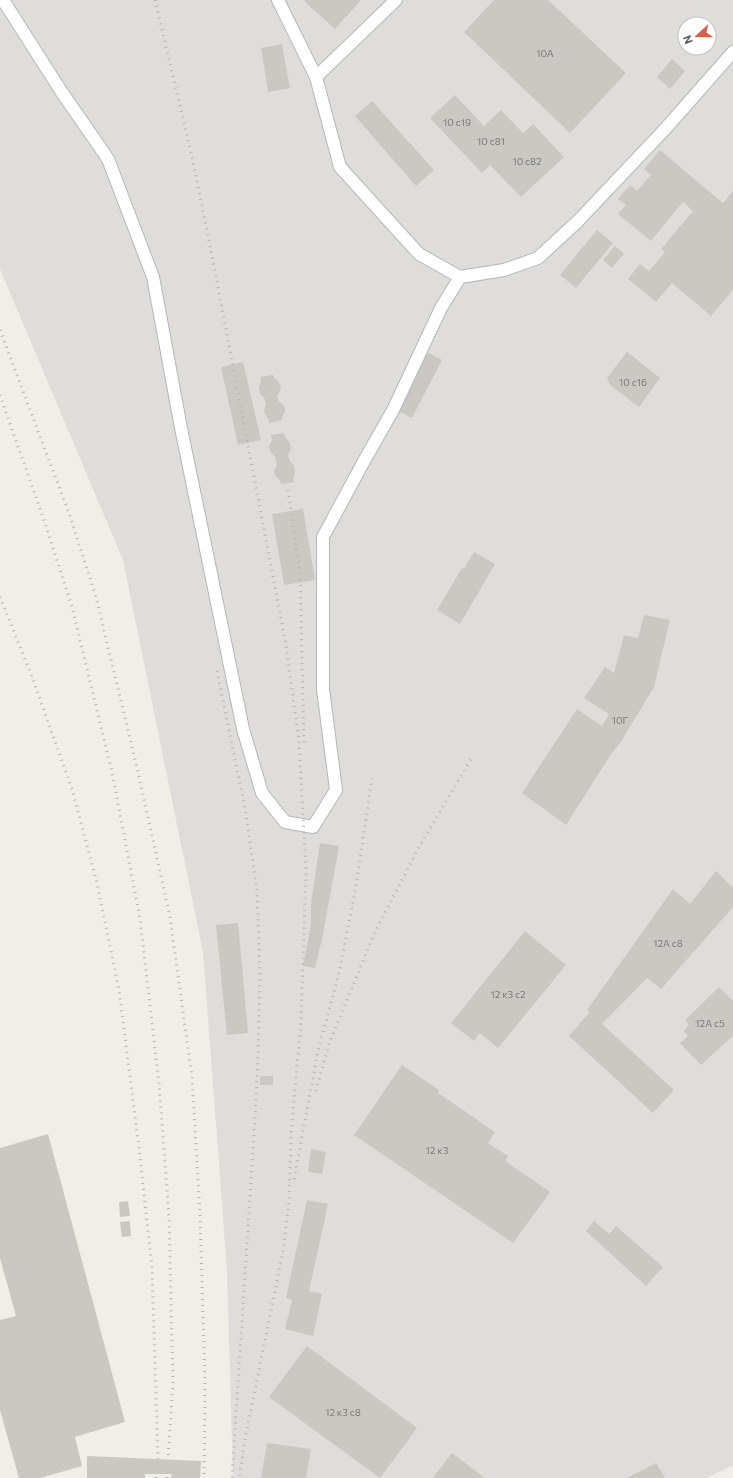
<svg xmlns="http://www.w3.org/2000/svg" width="733" height="1478" viewBox="0 0 733 1478" font-family="Commissioner,sans-serif">
  <rect width="100%" height="100%" fill="#efeee7"/>
  <path fill="#deddd9" fill-rule="evenodd" d="M0,0H733V1465L707,1478H233L227,1269L203,952L123,560L0,269ZM685,24H709V48H685Z"/>
  <path fill="#cac8c3" d="M306,0H361L335,29L304,1Z
    M494,0H548L626,73L570,133L464,32Z
    M282,44L290,88L268,92L261,48Z
    M672,59L685,71L670,89L657,77Z
    M455,95L484,126L501,110L523,133L533,124L564,157L521,197L490,165L482,173L430,118Z
    M372,101L434,170L416,186L355,116Z
    M660,150L723,203L733,191V290L711,316L672,283L656,302L628,279L640,264L649,271L665,252L661,249L693,211L683,202L651,241L618,214L626,205L618,199L630,185L637,191L651,175L644,169Z
    M597,230L613,243L576,288L560,275Z
    M615,246L624,254L612,268L603,260Z
    M425,351L442,360L412,418L395,409Z
    M627,352L660,378L639,407L610,385L607,378Z
    M243,362L261,440L238,445L221,367Z
    M273,375L274,378L277,380L281,386L279,393L277,395L278,400L285,407V411L282,417V420L270,423L264,411L266,404L264,397L261,395L259,388L261,381L260,377Z
    M284,433L285,437L290,443L291,450L288,454L290,462L294,465L295,472L293,478L294,482L281,484L280,480L277,478L274,472L277,464L275,457L271,453L269,446L272,440L271,435Z
    M303,509L315,580L284,585L272,514Z
    M474,552L495,564L460,624L437,610L462,568L464,569Z
    M644,615L670,620L654,687L622,740L610,756L566,825L522,793L577,709L602,726L609,714L584,698L605,667L614,673L624,635L638,638Z
    M320,843L339,846L323,935L315,968L303,966L311,924V903Z
    M716,871L733,888V907L661,989L647,978L602,1024L674,1090L653,1113L569,1036L590,1012L587,1010L673,889L690,904Z
    M238,923L248,1033L227,1035L216,925Z
    M525,931L566,965L498,1048L480,1033L474,1041L451,1023Z
    M719,987L732,1000L733,999V1036L701,1065L680,1043L688,1036L684,1031L689,1025L685,1020Z
    M402,1065L439,1090L438,1093L495,1132L488,1143L508,1156L505,1161L550,1192L513,1243L354,1135Z
    M260,1076H273V1085H260Z
    M48,1134L125,1422L75,1437L82,1466L40,1478H19L0,1410V1320L16,1316L0,1258V1148Z
    M311,1149L326,1152L322,1174L308,1172Z
    M307,1200L328,1204L309,1291L322,1294L313,1336L285,1329L292,1300L286,1298Z
    M128,1201L130,1216L120,1217L119,1202Z
    M130,1221L131,1236L122,1237L120,1222Z
    M594,1221L609,1234L616,1226L663,1267L646,1286L586,1231Z
    M307,1346L417,1428L380,1478L269,1397Z
    M267,1443L311,1449L306,1478H261Z
    M452,1453L485,1478H433Z
    M87,1456L201,1461L200,1478H171L172,1474H145V1478H87Z
    M656,1463L665,1478H627Z"/>
  <g fill="none" stroke-linecap="round" stroke-linejoin="round">
    <defs>
      <path id="lane" d="M3,0L61,91L108,159L153,277L181,428L243,729L262,793L285,822L313,827L336,790L323,689V537L364,461L393,410L441,308L460,277
        M278,0L316,77L340,167L419,254L460,277L504,270L538,258L578,221L666,128L733,52
        M316,77L396,0"/>
    </defs>
    <use href="#lane" stroke="#b4b6ba" stroke-width="14"/>
    <use href="#lane" stroke="#fff" stroke-width="12"/>
    <path stroke="#b4b5b5" stroke-width="3" stroke-dasharray="1 5" stroke-linecap="butt" d="M155,0L193,161L213,261L286,645L299,741L306,870L301,1021L291,1135L289,1202L283,1251L246,1434L239,1478
      M0,330L70,516L96,597L138,772L170,917L192,1078L200,1214L205,1385L204,1478
      M0,395L46,526L72,607L112,772L140,919L159,1083L169,1216L173,1383L168,1459
      M288,490L300,573L304,744
      M0,597L31,674L72,789L97,883L119,990L139,1148L152,1268L158,1459
      M217,671L245,808L257,891L260,977L257,1086L232,1478
      M316,1091L329,1044L374,934L419,847L471,759
      M294,1179L318,1051L339,973L356,887L372,778
      M156,1478V1474
      M167,1478V1474"/>
  </g>
  <g text-anchor="middle" dominant-baseline="central" stroke-width="3" stroke-linejoin="round" paint-order="stroke">
    <g font-size="10" fill="#797b7c">
      <text x="545" y="53">10А</text>
      <text x="457" y="122">10 с19</text>
      <text x="491" y="141">10 с81</text>
      <text x="527" y="161">10 с82</text>
      <text x="633" y="382">10 с16</text>
      <text x="620" y="720">10Г</text>
      <text x="668" y="943">12А с8</text>
      <text x="508" y="994">12 к3 с2</text>
      <text x="710" y="1023">12А с5</text>
      <text x="437" y="1150">12 к3</text>
      <text x="343" y="1412">12 к3 с8</text>
    </g>
  </g>
  <g transform="translate(697 36) rotate(249)"><circle r="19" fill="#ffffff" stroke="#bfc0c1"/>
  <path d="M0-3L7 15L0 10L-7 15Z" fill="#d65f45"/>
  <text y="-6" font-size="11" font-weight="bold" text-anchor="middle" fill="#5e6165">N</text>
  </g>
</svg>
